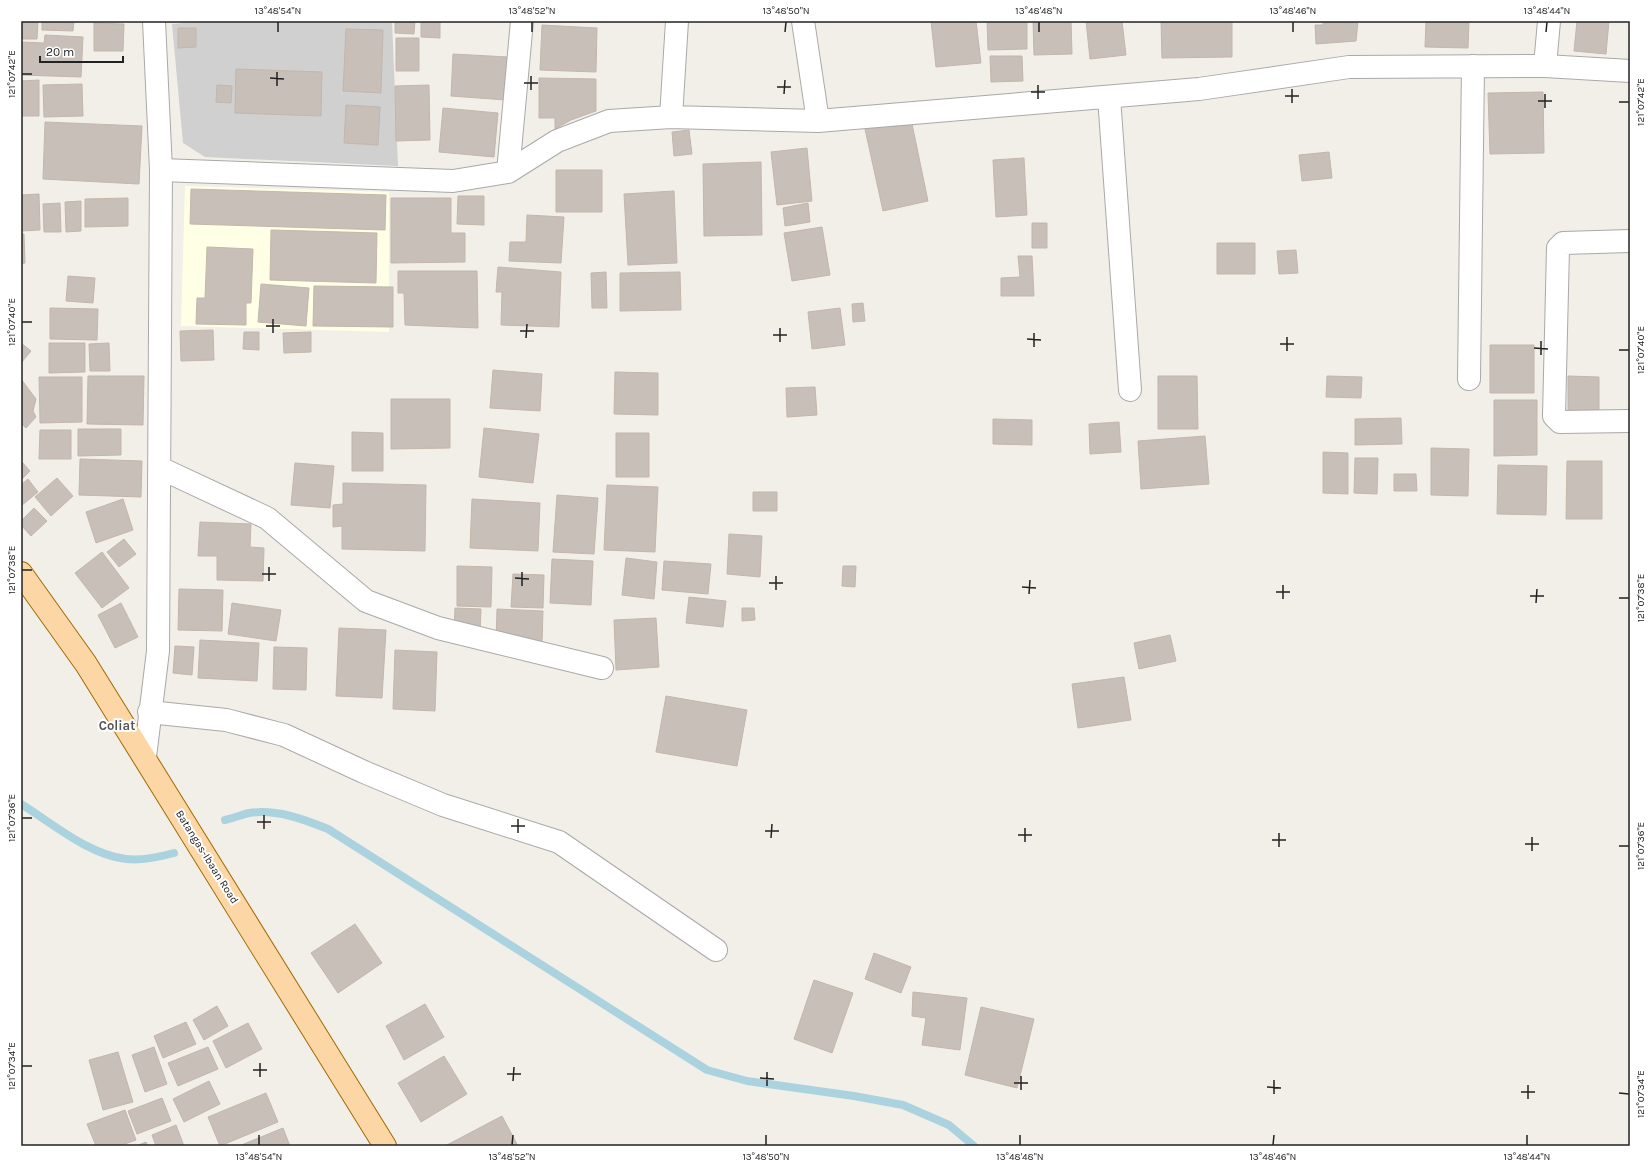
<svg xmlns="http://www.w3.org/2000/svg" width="1651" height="1167" viewBox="0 0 1651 1167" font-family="Karla,sans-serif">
  <rect width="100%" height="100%" fill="#f2efe9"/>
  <path fill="#ffffe5" d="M185,186L389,192V332L181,326Z"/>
  <path fill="#d0d0d0" d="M207,21H392L398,166L205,157L183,143L172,24Z"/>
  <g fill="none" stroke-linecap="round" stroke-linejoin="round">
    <path stroke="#aad3df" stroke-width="8" d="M21,804C52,823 89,855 126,859C142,861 159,857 174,853
      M225,820C233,818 241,815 249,813C277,809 303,819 328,829L707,1070L747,1081L854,1096L903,1105L949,1125L974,1146"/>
  </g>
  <path fill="#c7bfb8" stroke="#c4b6ab" d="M21,21H38L37,39H21Z
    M42,21H74L73,31L42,30Z
    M395,21H415L414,34L395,33Z
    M421,21H440V38L421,37Z
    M931,21H976L981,63L936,67Z
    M987,21H1027V49L988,50Z
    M1033,21H1071L1072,54L1034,55Z
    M1086,21H1122L1126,55L1090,59Z
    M1161,21H1232V57L1162,58Z
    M1323,21H1358L1356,41L1316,44L1315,25H1323Z
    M1426,21H1469L1468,48L1425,47Z
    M1577,21H1609L1606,54L1574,51Z
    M94,23L124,24L123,51H94Z
    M542,25L597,28L596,72L540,70Z
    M178,28H196V47L178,48Z
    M346,29L383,30L381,93L343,91Z
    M45,35L83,37L81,77L21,75V42L44,43Z
    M396,38H419V71H396Z
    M453,54L508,57L505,100L451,96Z
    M990,56H1022L1023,81L991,82Z
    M236,69L322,72L321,116L235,113Z
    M539,78L596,79V111L571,120L555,129V118H539Z
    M39,80V116H21V81Z
    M82,84L83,116L44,117L43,85Z
    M217,85L232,86L231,103L216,102Z
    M429,85L430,140L396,141L395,86Z
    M1543,92L1544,153L1490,154L1488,93Z
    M346,105L380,107L378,145L344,143Z
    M443,108L498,113L494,157L439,152Z
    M911,119L928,201L883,211L865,129Z
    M45,122L142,126L139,184L43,179Z
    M689,130L692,154L674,156L672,132Z
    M807,148L812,201L777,205L771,152Z
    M1329,152L1332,178L1302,181L1299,155Z
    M1024,158L1027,215L996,217L993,160Z
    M761,162L762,235L704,236L703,164Z
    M556,170H602V212H556Z
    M191,189L386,195L385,230L190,224Z
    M674,191L677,263L628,265L624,194Z
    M39,194L40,230L21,231V195Z
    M458,196H484V225L457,224Z
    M128,198V226L85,227V199Z
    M391,198H451V233H465V262L391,263Z
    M81,201V231L66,232L65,202Z
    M60,203L61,232H44L43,204Z
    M808,203L810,222L785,226L783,208Z
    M527,215L564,217L561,263L509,261L510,242H526Z
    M1032,223H1047V248H1032Z
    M822,227L830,275L792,281L784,233Z
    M271,230L377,233L376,283L270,280Z
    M21,234H24L25,263L21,264Z
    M1217,243H1255V274H1217Z
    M207,247L253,249L251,303H246V325L196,324L197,298H205Z
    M1296,250L1298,273L1279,274L1277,251Z
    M1018,256H1032L1034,296H1001V278L1020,277Z
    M498,267L561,272L559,327L501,325L502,292H496Z
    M398,271H477L478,328L405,325L404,293H398Z
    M606,272L607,308H592L591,273Z
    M680,272L681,310L620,311V273Z
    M68,276L95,278L93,303L66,301Z
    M261,284L309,288L306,326L258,322Z
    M314,286L393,287V327L313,326Z
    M863,303L865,321L853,322L852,304Z
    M50,308L98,309L97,340L50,339Z
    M840,308L845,345L812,349L808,312Z
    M213,330L214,360L181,361L180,331Z
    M244,332H259V350L243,349Z
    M311,332V352L284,353L283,333Z
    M21,343L31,351L21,363Z
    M49,343H85V372L49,373Z
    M109,343L110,371H90L89,344Z
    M1490,345H1534V393H1490Z
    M493,370L542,374L540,411L490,408Z
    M615,372L658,373V415L614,414Z
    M88,376H144L143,425L87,424Z
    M1158,376H1197L1198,429H1158Z
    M1327,376L1362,377L1361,398L1326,397Z
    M1568,376L1599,377V411H1568Z
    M39,377H82V422L40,423Z
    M21,379L36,399L33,411L36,417L26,428L21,423Z
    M815,387L817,415L787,417L786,388Z
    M391,399H450V448L391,449Z
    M1494,400H1537V455L1494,456Z
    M1401,418L1402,444L1355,445V419Z
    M993,419L1032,420V445L993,444Z
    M1119,422L1121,452L1090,454L1089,424Z
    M484,428L539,434L533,483L479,477Z
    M78,429H121V455L78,456Z
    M40,430H71V459H39Z
    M352,432L383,433V471H352Z
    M616,433H649V477H616Z
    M1205,436L1209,484L1141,489L1138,441Z
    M1431,448L1469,449L1468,496L1431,495Z
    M1323,452L1348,453V494L1323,493Z
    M1355,458H1378L1377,494L1354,493Z
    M80,459L142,461L141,497L79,495Z
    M21,461L30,471L21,480Z
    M1567,461H1602V519H1566Z
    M295,463L334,466L330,508L291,505Z
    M1498,465L1547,466L1546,515L1497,514Z
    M1394,474H1416L1417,491H1394Z
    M57,478L73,496L51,516L35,497Z
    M28,479L38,492L21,506V485Z
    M343,483L426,485L425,551L342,549V526L333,527V505L343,504Z
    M607,485L658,487L655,552L604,550Z
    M753,492H777V511H753Z
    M557,495L598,498L594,554L553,552Z
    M123,499L133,530L96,543L86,512Z
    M472,499L540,503L538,551L470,548Z
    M34,508L47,521L31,536L21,525V521Z
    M200,522L251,524L250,547L264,548L263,581L217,580V556H198Z
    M729,534L762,536L760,577L727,574Z
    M124,539L136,554L119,567L107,552Z
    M102,552L129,588L102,608L75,573Z
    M626,558L657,562L654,599L622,595Z
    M552,559L593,561L591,605L550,603Z
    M664,561L711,564L708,594L662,590Z
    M457,566L492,567L491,607L457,606Z
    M843,566H856L855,587L842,586Z
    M513,574L544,575L543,608L511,607Z
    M179,589L223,590L222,631L178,630Z
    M689,597L726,601L723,627L686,623Z
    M121,603L138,637L115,648L98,615Z
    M232,603L281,610L276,641L228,634Z
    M455,608L481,609L480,632L454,631Z
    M742,608H754L755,620L742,621Z
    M497,609L543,611L542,642L496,641Z
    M656,618L659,667L616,670L614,620Z
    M339,628L386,630L382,698L336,696Z
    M1170,635L1176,661L1139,669L1134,643Z
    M200,640L259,643L257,681L198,678Z
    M175,646L194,647L192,675L173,673Z
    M274,647L307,648L306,690L273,689Z
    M395,650L437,652L435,711L393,709Z
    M1124,677L1131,720L1078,728L1072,684Z
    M666,696L747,710L737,766L656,752Z
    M355,924L382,963L338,993L311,953Z
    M874,953L911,967L901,993L865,979Z
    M814,980L853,993L832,1053L794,1039Z
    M913,992L967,998L960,1050L922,1045L926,1018L912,1016Z
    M425,1004L444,1037L404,1060L386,1026Z
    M217,1006L228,1026L204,1040L193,1020Z
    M981,1007L1034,1019L1017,1088L965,1075Z
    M186,1022L196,1044L163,1058L154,1036Z
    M248,1023L262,1049L226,1068L213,1041Z
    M154,1047L167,1084L145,1092L132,1055Z
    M208,1047L218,1069L178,1086L168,1063Z
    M118,1052L133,1102L103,1110L89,1060Z
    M444,1056L467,1094L421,1122L398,1083Z
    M209,1081L220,1104L184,1122L173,1099Z
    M266,1093L278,1122L220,1146L208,1117Z
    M162,1098L171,1121L137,1134L128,1111Z
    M125,1110L136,1140L119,1146H96L87,1124Z
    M502,1116L518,1146H445Z
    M176,1125L184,1146H156L152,1135Z
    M283,1128L290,1146H239Z
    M146,1142L148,1146H136Z"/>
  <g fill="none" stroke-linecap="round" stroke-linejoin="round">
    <defs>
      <path id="minor" d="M803,21L818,121
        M1545,66L1549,21
        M1109,97L1130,390
        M671,117L677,21
        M161,170L453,181L508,172L557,141L609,121L671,117L818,121L1199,89L1349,67L1545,66L1630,71
        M508,172L522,21
        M1630,241L1563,243L1558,248L1554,416L1560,422L1630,421
        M1469,379L1473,66
        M160,468L267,518L366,601L438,628L602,668
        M149,712L226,720L284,735L364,772L443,805L559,842L716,950"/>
      <path id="tertiary" d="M145,757L158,651L161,170L154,21"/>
      <path id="primary" d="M21,573L86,664L385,1146"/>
    </defs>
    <use href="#minor" stroke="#a9a9a9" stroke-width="24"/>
    <use href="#tertiary" stroke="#a9a9a9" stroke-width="24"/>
    <use href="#primary" stroke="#a06b00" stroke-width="24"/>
    <use href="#minor" stroke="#fff" stroke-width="22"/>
    <use href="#tertiary" stroke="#fff" stroke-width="22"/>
    <use href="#primary" stroke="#fcd6a4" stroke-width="22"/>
  </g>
  <path fill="none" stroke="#222" stroke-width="1.5" d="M278,32V22M532,32V22M785,32L786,22M1039,32V22M1293,32V22M1546,32L1547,22M22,74H32M270,78L284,79M524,83H538M277,86V72M777,87H791M531,90V76M1031,92H1045M784,94L785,80M1285,96H1299M1038,99V85M1538,101H1552M1619,102H1629M1292,103V89M1545,108V94M22,322H32M266,326H280M520,331H534M273,333V319M773,335H787M526,338L527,324M1027,339L1041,340M780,342V328M1280,344H1294M1034,347V333M1534,348L1548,349M1619,350H1629M1287,351V337M1541,355V341M22,570H32M262,574H276M515,578L529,579M269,581V567M769,583H783M522,586V572M1022,587L1036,588M776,590V576M1276,592H1290M1029,594L1030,580M1530,596H1544M1619,598H1629M1283,599V585M1536,603L1537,589M22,818H32M257,822H271M511,826H525M264,829V815M765,831H779M518,833V819M1018,835H1032M771,838L772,824M1272,840H1286M1025,842V828M1525,844H1539M1619,846H1629M1279,847V833M1532,851V837M22,1066H32M253,1070H267M507,1074H521M260,1077V1063M760,1078L774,1079M513,1081L514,1067M1014,1083H1028M767,1086V1072M1267,1087L1281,1088M1021,1090V1076M1521,1092H1535M1619,1093L1629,1094M1274,1094V1080M1528,1099V1085M259,1145V1135M512,1145L513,1135M766,1145V1135M1020,1145V1135M1273,1145L1274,1135M1527,1145V1135"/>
  <g text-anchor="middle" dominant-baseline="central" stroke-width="4" stroke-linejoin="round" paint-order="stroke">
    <g font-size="11" fill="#222" stroke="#fff">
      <text transform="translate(207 857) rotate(58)">Batangas-Ibaan Road</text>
    </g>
    <g font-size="13" font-weight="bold" fill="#555" stroke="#fff">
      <text x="117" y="725">Coliat</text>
    </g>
  </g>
  <rect width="1651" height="1167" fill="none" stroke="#ffffff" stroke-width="44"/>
  <path d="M40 56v6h83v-6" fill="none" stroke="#222222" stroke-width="2"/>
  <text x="46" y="56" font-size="12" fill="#222222" stroke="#ffffff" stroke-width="3" paint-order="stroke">20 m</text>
  <rect x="22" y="22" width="1607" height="1123" fill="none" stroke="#222" stroke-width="1.5"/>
  <g font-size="10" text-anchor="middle" fill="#222">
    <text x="278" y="14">13°48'54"N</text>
    <text x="532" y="14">13°48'52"N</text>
    <text x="786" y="14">13°48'50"N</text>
    <text x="1039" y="14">13°48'48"N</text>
    <text x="1293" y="14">13°48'46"N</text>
    <text x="1547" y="14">13°48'44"N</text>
    <text transform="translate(11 74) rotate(-90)" y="4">121°07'42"E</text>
    <text transform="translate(1640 102) rotate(-90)" y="4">121°07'42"E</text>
    <text transform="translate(11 322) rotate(-90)" y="4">121°07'40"E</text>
    <text transform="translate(1640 350) rotate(-90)" y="4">121°07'40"E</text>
    <text transform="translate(11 570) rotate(-90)" y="4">121°07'38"E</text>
    <text transform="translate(1640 598) rotate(-90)" y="4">121°07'38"E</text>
    <text transform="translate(11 818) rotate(-90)" y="4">121°07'36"E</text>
    <text transform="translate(1640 846) rotate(-90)" y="4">121°07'36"E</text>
    <text transform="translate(11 1066) rotate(-90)" y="4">121°07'34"E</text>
    <text transform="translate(1640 1094) rotate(-90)" y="4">121°07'34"E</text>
    <text x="259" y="1160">13°48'54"N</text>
    <text x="512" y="1160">13°48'52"N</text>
    <text x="766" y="1160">13°48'50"N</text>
    <text x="1020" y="1160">13°48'48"N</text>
    <text x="1273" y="1160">13°48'46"N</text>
    <text x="1527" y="1160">13°48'44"N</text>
  </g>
</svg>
